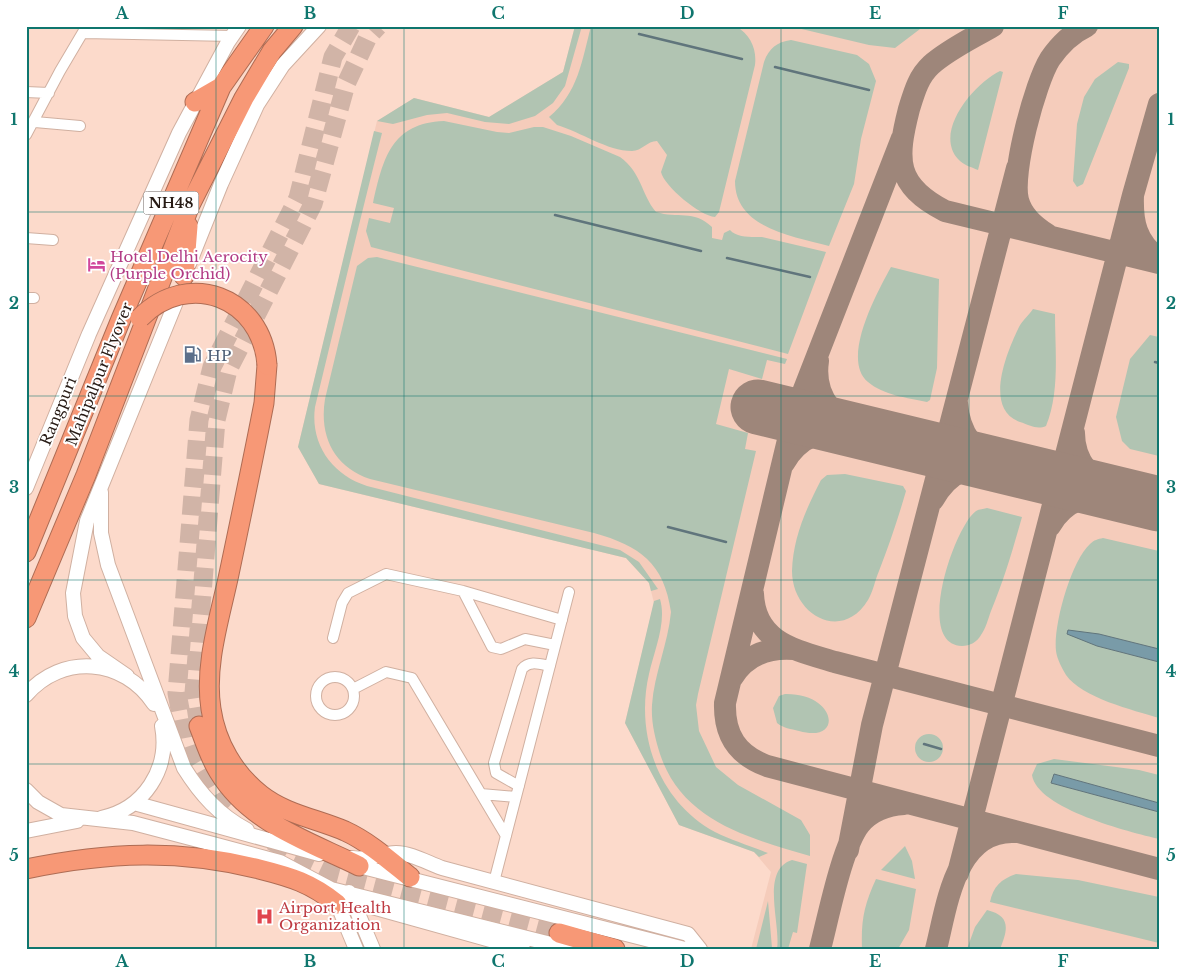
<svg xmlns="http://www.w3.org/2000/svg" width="1185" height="975" viewBox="0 0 1185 975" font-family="'Libre Baskerville',serif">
  <rect width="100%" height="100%" fill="#fcdacb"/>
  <path fill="#f5ccbb" d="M575,26H1159V949H751L771,872L754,852L679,825L625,723L654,603L649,583L626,558L319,484L298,447L377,121L414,98L489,117L563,72Z"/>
  <path fill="#b1c4b2" d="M575,26H582L565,86L553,103L535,116L509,124L485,122L447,113L427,115L393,124L377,121L414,98L489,117L563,72Z
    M591,26H736C750,35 757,48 755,65L719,212L715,217C700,216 664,186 661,172L667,155L657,141C647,141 642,151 632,151C607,151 581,132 557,125L549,117C578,93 582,61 591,26Z
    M789,26H924L895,48L869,45Z
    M791,40L857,55L869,64L876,81L861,139L854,184L829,246C794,236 735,229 735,181L764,62C769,48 777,42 791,40Z
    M1118,62L1129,64V68L1083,184L1077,187L1073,181L1077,124L1084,97L1095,79Z
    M1000,71L1003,72L978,170C971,167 963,165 958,159C933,131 975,83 1000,71Z
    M444,121L497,132L509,133L534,127H543L571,136L620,157C642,173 641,194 656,212C678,219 693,209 712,227V238L722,240L724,233L730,230C737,238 752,237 762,237L826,252L788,354L371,247L366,231L369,218L390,223L394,208L373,203C383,159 391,123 444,121Z
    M374,131L382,133C359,223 337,316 315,407C310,444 332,475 367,486L620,550L639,562L658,589L651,591L649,583L626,558L319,484L298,447Z
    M377,257L787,359L785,364L767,360L762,379L729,369L716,424L748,433L745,449L756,451L698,694L696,705L699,731L716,767L738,785L801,820L810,835V856C749,838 682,821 660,754C655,738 651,722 652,705C654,674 668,644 671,612C664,563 640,546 594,533L370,479C334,467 319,436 325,399L357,266L368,258Z
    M891,267L939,279L937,368L930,400L927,402C908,398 883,395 868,382C840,359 878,291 891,267Z
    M1033,309L1055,314C1055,351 1060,392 1046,426C1037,430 1029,425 1020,422C983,409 1007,352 1019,327C1022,321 1029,315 1033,309Z
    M1150,335L1159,337V456L1130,449L1122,441L1116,417L1130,359Z
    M845,474L903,486L906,491C898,519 889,545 879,571C875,580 873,592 868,600C842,643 792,615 792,571C793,538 806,509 821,480L827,475Z
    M987,508L1022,517C1013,549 1004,580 991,611C988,619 986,628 981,635C977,642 970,646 962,646C914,645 954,527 976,511C979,509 984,509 987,508Z
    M1103,538L1159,551V649L1099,634L1067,633L1097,646L1159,662V718C1133,710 1082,698 1066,675C1062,668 1057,659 1056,651C1053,626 1071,561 1090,544C1094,540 1098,539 1103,538Z
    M660,599C667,623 654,651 649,674C635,734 658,801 715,832C731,840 750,846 768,853L759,857L754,852L679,825L625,723L654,601Z
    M785,694C837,693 844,744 799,731C791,729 783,728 777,723L773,708L779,696Z
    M915 748a14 14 0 1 1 28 0a14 14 0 1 1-28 0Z
    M1054,759L1139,770L1159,775V803L1054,774L1051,783L1159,812V839C1130,832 1037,809 1032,775L1037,764Z
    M905,846L912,861L915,879L881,870Z
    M792,860L807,864L797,933L793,932L788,949H777C781,924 760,870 792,860Z
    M1016,874L1078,880L1159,897V943L990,902C993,887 1001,879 1016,874Z
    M876,879L916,889L909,930L898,949H862C861,920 864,905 876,879Z
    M768,901L772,948L756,949Z
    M987,910C1011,916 1008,929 1000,949H967L975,927Z"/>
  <path fill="#799ba8" stroke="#60757c" d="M1068,630L1099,634L1159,649V662L1097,646L1067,634Z
    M1054,774L1159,803V812L1051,783Z"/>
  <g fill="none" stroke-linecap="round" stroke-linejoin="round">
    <path stroke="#60757c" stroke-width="2.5" d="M639,34L742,59
      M775,67L869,90
      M555,215L701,251
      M727,258L810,277
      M1155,362L1159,363
      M668,527L726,542
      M924,744L941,749"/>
    <path stroke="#9e867a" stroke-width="22" d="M993,26C973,38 949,49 931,65C918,77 914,93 909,109C896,160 895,185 945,211L1159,263
      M1159,104L1133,195C1132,222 1136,242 1159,259
      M902,138L794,415L725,703C724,735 737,755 767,766L1159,869
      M1047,234C1034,226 1022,215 1018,200C1011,173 1035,83 1050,59C1059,46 1072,33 1087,26
      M818,361C813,395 833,418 862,432
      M957,403C959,434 975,453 1001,466
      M1074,433C1074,462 1092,480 1116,494
      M784,463C800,435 824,429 854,430
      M933,500C950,469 971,465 1003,466
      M1050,526C1065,499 1090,494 1118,494
      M753,594C755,643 796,650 835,662L1159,746
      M732,678C746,655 768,647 794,649
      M848,850L872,725L1017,168
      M958,873L1133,195
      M820,949C828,919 842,846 860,824C871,811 887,805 904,804
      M936,949C947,906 955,830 1014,832"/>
    <path stroke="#9e867a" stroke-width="55" d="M758,407L1159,504"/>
    <path stroke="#d1b4a7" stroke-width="19" stroke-dasharray="19 9" stroke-linecap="butt" d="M199,726L194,693L216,420L228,370L313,204L346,84L368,37L378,26
      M226,810L216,801L193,762L186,741L177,693L199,420L212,367L298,198L333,57L351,26
      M272,841L293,854L333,873L559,933"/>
    <defs>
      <path id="street" d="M84,33L232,36
        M26,92L49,93
        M35,122L80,126
        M26,135L60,71L86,27
        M26,238L53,240
        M26,298H34
        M463,591L492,647L501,649L525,639L555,645
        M333,638L342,603L348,593L386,574L463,591L562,620
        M316 696a19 19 0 1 1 38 0a19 19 0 1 1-38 0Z
        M353,689L386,672L412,678L506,836
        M519,786L496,773L494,763L522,669C529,660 540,664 550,666
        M481,794L516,797
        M494,882L569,592"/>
      <path id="secondary" d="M189,264L221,184L257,105L283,65L319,26
        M26,488L89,334L179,133L228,42L239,26
        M101,492V533L108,565L184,768C201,795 219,815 247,830
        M127,676L98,656L83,638L75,616L73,593L87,521L180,292
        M26,695C62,653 124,658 154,704
        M26,790L38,802L61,815L133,823L213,844L280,862L331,889L551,944L579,949
        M134,803L319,854
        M101,818C144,809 170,769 162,726
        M26,831L77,821
        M352,858C368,861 381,853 396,853C411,853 428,863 442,868L688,934L700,949
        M351,864L685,949
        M349,892L373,949
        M334,896L356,949
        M365,905L523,949"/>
      <path id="highway" d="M195,102L221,87
        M184,276L188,226
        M267,365L264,403C253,460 241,517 229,574C220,617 204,665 211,709C216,743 234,774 261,795C285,814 317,819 345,831C369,842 389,860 410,877
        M26,552L121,319L221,87L264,26
        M26,618L86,475L190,205L244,98L272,51L293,26
        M199,726C205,741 210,758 219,772C250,823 308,841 359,866
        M26,869C108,852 178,849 259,869C291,877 311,883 337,904
        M559,933L615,949"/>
    </defs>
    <use href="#street" stroke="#d0b0a1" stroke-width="12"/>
    <use href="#secondary" stroke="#d0b0a1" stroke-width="16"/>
    <use href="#highway" stroke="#ae6c54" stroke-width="21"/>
    <use href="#street" stroke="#fff" stroke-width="10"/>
    <use href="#secondary" stroke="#fff" stroke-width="14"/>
    <use href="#highway" stroke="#f79876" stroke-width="19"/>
    <defs>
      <path id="highway-bridge" d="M140,318C188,269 262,297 267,365"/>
    </defs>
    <use href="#highway-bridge" stroke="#ae6c54" stroke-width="21" stroke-linecap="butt"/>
    <use href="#highway-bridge" stroke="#f79876" stroke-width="19"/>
  </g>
  <path fill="none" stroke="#0f766e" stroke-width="1" stroke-opacity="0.55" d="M216,26V949M404,26V949M592,26V949M781,26V949M969,26V949M26,212H1159M26,396H1159M26,580H1159M26,764H1159"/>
  <defs>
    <symbol id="hotel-bare" viewBox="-9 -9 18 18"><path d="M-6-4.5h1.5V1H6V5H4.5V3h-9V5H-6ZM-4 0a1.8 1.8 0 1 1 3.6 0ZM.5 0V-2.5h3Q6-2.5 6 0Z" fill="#d1479c" stroke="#fff" stroke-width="2.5" paint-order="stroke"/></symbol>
    <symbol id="fuel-bare" viewBox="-9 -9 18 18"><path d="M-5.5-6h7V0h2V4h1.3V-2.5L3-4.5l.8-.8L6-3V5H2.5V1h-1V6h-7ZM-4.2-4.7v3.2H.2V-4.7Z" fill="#5c6f8a" stroke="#fff" stroke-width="2.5" paint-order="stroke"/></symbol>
    <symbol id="hospital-bare" viewBox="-9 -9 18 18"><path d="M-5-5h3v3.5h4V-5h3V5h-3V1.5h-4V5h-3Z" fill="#e0444e" stroke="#fff" stroke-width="2.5" paint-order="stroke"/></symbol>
  </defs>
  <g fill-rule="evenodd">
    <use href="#hotel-bare" x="84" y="252" width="25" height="25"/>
    <use href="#fuel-bare" x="180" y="342" width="25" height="25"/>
    <use href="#hospital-bare" x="252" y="904" width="25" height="25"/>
  </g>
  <g text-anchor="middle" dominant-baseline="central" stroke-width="4" stroke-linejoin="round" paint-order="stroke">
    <rect fill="#fff" stroke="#685f5b" stroke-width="1" x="143.5" y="191.5" width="55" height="23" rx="4"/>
    <g font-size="14" font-weight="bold" fill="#271b15">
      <text x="171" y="203">NH48</text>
    </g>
    <g font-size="15" fill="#b23c85" stroke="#fff" text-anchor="start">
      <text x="110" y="256">Hotel Delhi Aerocity<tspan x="110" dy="17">(Purple Orchid)</tspan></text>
    </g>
    <g font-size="15" fill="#4e5e75" stroke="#fff" text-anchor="start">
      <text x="207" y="355">HP</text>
    </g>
    <g font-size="15" fill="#271b15" stroke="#fff">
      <text transform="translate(99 374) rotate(-68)">Mahipalpur Flyover</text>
      <text transform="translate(58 411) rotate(-68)">Rangpuri</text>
    </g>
    <g font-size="15" fill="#be3a42" stroke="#fff" text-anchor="start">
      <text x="279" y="907">Airport Health<tspan x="279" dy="17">Organization</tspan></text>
    </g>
  </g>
  <rect width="1185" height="975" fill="none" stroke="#ffffff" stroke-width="55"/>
  <rect x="28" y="28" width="1130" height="920" fill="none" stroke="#0f766e" stroke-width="2"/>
  <g font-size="16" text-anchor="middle" font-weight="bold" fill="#0f766e">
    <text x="122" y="19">A</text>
    <text x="310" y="19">B</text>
    <text x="498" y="19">C</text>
    <text x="687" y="19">D</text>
    <text x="875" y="19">E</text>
    <text x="1063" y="19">F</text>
    <text x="14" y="125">1</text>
    <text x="1171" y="125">1</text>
    <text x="14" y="309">2</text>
    <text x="1171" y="309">2</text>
    <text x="14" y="493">3</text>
    <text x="1171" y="493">3</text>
    <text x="14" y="677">4</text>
    <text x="1171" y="677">4</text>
    <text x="14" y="861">5</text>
    <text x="1171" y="861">5</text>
    <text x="122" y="967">A</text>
    <text x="310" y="967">B</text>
    <text x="498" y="967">C</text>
    <text x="687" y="967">D</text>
    <text x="875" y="967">E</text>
    <text x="1063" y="967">F</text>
  </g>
</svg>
